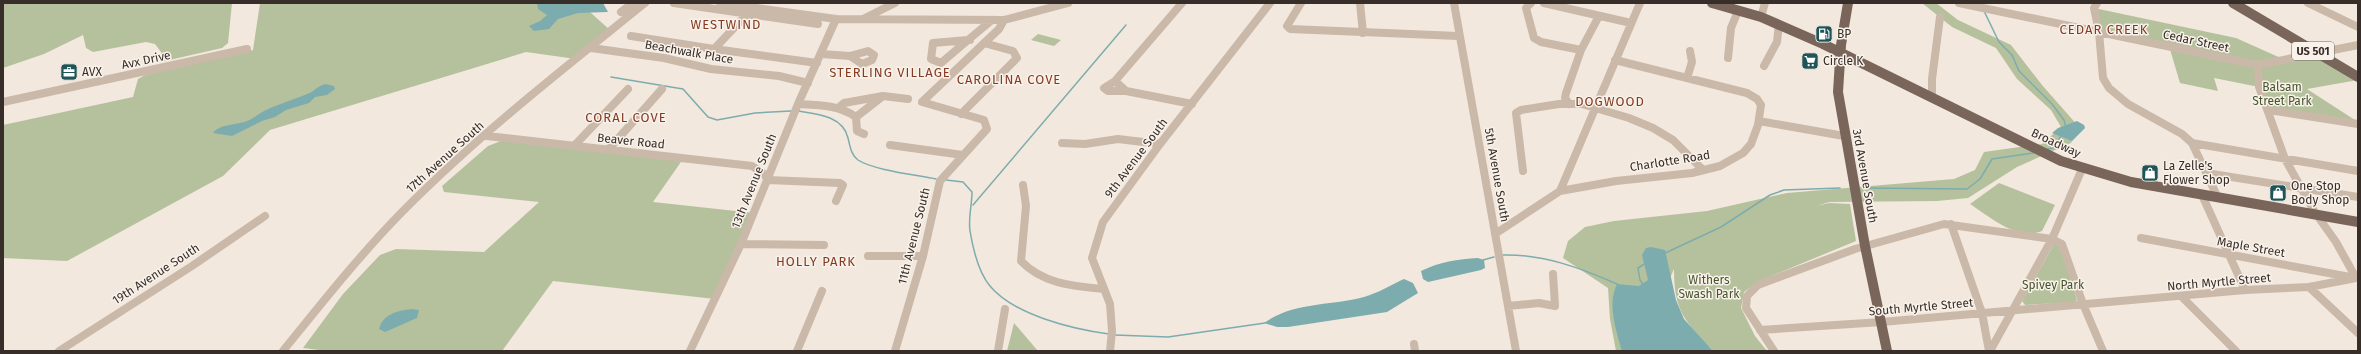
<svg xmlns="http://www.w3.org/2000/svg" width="2361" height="354" viewBox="0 0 2361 354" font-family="'Fira Sans',sans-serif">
  <rect width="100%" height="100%" fill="#f2e8dd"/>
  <path fill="#b5c19d" d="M3,3H232L228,43L222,48L165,61L161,59V52L155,44L146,42L93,52L86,48L83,35L44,54L3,68Z
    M260,3H580L611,31L576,59L526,52L270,130L223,176L67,261L3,258V125L133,97L138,79L145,75L253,50Z
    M1922,3H1936L1958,20L2011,45L2042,85L2079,127L2071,143L2017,167L1968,198L1937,201L1829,202L1817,206L1829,203L1850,204L1856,241L1759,281L1744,292L1741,308L1755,336L1767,351H1713C1685,321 1674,312 1674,269L1667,285L1676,308L1705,351H1616L1610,319L1608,288L1563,258L1568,241L1585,227L1614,221L1707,211L1787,193L1954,179L1975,170L1984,152L2042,144L2061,127L2051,110L2017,79L1996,48L1952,27Z
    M2094,8L2236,38L2283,59L2316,53L2358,80L2307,89L2358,122L2269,110L2259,87L2214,78L2218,91L2180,83L2169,46L2099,32Z
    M1038,34L1061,40L1054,46L1031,40Z
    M509,138L683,159L653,202L754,213L715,299L553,281L502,351H327L303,348L343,294L380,255L396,249L484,252L539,202L444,192L442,186L488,146Z
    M1999,183L2055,205L2042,231C2017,241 1990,217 1970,204Z
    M2054,244L2060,245L2077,300L2074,302L2025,305L2022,301Z
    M1014,323L1038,351H1007Z"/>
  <path fill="#7dacae" d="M537,3H603L608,12L578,13L558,19L549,29L534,31L529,26L540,21L547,15L538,9Z
    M325,84L334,86L335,89L327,95L315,97L309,103L286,110L275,117L262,121L232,136L213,133C219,124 237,125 247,121C253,119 258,114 264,111C278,104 292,100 307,94C314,92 317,86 325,84Z
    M2077,121L2084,125L2085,128L2072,141L2052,133L2058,128Z
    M1651,247L1665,250L1676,300L1684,319L1713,351H1622C1616,330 1607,304 1617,284L1639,286L1648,280L1642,255L1646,248Z
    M1478,258L1484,260L1485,268L1481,270L1428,282L1423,279L1421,271C1439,262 1458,259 1478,258Z
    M1404,279L1413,283L1418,293L1387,312L1288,327H1277L1264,323C1293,302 1330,306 1364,297C1378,293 1391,285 1404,279Z
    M411,309L419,310L417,318L385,332L379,329C383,314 397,311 411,309Z"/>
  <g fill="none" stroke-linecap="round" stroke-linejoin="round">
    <path stroke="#7dacae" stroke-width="1.5" d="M1984,11L1999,42L2012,55L2019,71L2052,104L2064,120L2066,127
      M611,77L683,89L708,117L717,120L755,113L791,111
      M798,111C817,114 843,116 848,138C850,146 851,155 858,160C873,170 917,175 936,179
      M2047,149L2053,148L2061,136
      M946,180L963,182L972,192C972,205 968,218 970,231C973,249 978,272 990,286C1014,315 1072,329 1109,334
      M1865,188L1967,189L1980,179L1992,159L2033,153
      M973,205L1126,25
      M1663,254L1721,227L1770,195L1784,190L1840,188
      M1503,255C1543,254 1581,268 1617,284
      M1483,260L1494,257
      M1644,286L1640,280L1638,268L1646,263
      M1115,335L1168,337L1265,323"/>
    <path stroke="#cab8a9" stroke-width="8" d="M674,3L818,24
      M720,3L836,19L1004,20L1068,3
      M1182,3L1115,81L1126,91L1192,104
      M1301,3L1287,26L1290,29L1458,36
      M1360,3L1363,33
      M1454,3L1516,351
      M1531,3L1526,8L1534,38L1541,42L1581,50
      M1544,3L1631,23
      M1959,3L2258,65L2358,45
      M2097,3L2094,8L2099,32L2103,78L2109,88L2128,104L2182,134L2192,143L2218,198
      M2308,3L2358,27
      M753,8L714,49L817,63
      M621,12L633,3
      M1761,17L1765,3
      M863,19L895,3
      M631,36L714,49
      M968,40L941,63L931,59L933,43Z
      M968,40L992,20
      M968,40H970
      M591,48L664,58L711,69L779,76L808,83
      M868,51L874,55L872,60L862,64L850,56Z
      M821,54L850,56
      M1728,58L1731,28L1738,11
      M1764,66L1777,42L1779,24
      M1687,78L1692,62L1690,51
      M1115,81L1104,88L1108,91H1126
      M883,96L908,99
      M1932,98V79L1940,17
      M3,102L247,49
      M798,104C819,105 839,105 856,117L857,131L864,134
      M1569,104L1565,98L1566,93L1581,50L1599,16
      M838,108L844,103L883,96L856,117
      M2269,110L2358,124
      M961,114L1017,58L1013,51L984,43
      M1759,121L1844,136
      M487,136L752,166L764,174L768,180
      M1062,143L1085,144L1118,139L1160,144
      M2192,143L2358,171
      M890,145L963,155
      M574,146L628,89
      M608,150L662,89
      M1523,171L1516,113L1521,110L1559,104H1582L1629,118L1653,128L1673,140L1703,170
      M2206,173L2358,197
      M768,180L840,183L843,185L836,201
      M1023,185L1026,206L1021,261C1043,284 1073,286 1103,289
      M1560,191L1616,181L1692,173L1720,166L1743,153L1751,144L1758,125L1761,105L1757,99L1747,93L1615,60
      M2202,195L2245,290
      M1951,224L1982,313L1989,351
      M1495,234L1560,191L1640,3
      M2141,238L2350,277
      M741,244L824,245
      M868,256H923
      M2309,287L2358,333
      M2182,297L2236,351
      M1508,306L1539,303L1555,306L1553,274
      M1760,330L1882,322L2245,290L2309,287L2356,278L2336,242L2314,211L2285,159L2259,87L2258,65
      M1414,344L1415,351
      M59,351L192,266L265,216
      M283,351C321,304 359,256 401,213C477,136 562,70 645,3
      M690,351L741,244L798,104L836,19
      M797,351L822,291
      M895,351L923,256L940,181L987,129L984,120L922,102L999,29L1004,20
      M998,351L1005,309
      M1110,351L1112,331L1110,304L1092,258L1103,222L1160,144L1270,3
      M1774,351L1746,308L1747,296L1758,285L1855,249L1944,224L2052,239L2062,244L2083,304L2103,351
      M1990,351L2052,239L2082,169"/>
    <path stroke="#79655a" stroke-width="10" d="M1712,3L1761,17L1823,44L2061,161L2131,182L2358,222
      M1848,3L1841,45L1838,92L1865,246L1887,351
      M2233,3L2358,77"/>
  </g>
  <defs>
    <symbol id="fuel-square" viewBox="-11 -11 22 22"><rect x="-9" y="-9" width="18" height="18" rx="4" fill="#1f5458" stroke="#f9f2ea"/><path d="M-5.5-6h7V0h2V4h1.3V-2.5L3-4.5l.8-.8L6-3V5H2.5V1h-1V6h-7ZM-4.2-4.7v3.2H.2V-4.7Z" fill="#fff"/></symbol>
    <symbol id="supermarket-square" viewBox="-11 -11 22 22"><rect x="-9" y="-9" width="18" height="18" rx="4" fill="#1f5458" stroke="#f9f2ea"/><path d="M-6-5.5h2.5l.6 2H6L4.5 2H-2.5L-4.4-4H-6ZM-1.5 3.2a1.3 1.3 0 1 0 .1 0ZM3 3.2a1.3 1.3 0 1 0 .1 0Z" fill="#fff"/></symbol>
    <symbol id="office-square" viewBox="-11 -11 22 22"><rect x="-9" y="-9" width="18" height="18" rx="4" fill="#1f5458" stroke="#f9f2ea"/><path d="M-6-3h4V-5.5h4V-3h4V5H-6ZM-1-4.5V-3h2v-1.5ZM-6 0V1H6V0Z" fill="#fff"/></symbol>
    <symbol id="shop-square" viewBox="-11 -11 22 22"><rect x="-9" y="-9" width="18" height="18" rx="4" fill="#1f5458" stroke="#f9f2ea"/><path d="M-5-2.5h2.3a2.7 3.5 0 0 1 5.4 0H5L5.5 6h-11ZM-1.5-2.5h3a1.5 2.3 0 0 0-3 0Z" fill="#fff"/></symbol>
  </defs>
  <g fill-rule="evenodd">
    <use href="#fuel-square" x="1814" y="24" width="20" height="20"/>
    <use href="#supermarket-square" x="1800" y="51" width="20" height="20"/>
    <use href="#office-square" x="59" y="62" width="20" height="20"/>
    <use href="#shop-square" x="2140" y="163" width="20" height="20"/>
    <use href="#shop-square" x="2268" y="183" width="20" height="20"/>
  </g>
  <g text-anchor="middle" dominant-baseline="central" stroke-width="3" stroke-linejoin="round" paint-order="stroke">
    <rect fill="#f9f2ea" stroke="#716863" stroke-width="1" x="2292" y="42" width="42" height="18" rx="3"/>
    <g font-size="11" font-weight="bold" fill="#372d29">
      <text x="2313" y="51">US 501</text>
    </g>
    <g font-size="12" fill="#372d29" stroke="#f9f2ea" text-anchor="start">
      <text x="1837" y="34">BP</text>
      <text x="1823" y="61">Circle K</text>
      <text x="82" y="72">AVX</text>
      <text x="2163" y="166">La Zelle's<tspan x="2163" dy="14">Flower Shop</tspan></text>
      <text x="2291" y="186">One Stop<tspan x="2291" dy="14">Body Shop</tspan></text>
    </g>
    <g font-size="12" fill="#372d29" stroke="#f9f2ea">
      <text transform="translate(2196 41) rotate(12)">Cedar Street</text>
      <text transform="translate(689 52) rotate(10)">Beachwalk Place</text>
      <text transform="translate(146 60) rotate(-12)">Avx Drive</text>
      <text transform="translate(631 141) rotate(6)">Beaver Road</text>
      <text transform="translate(2056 143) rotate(25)">Broadway</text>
      <text transform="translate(445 157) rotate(-42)">17th Avenue South</text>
      <text transform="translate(1136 158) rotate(-53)">9th Avenue South</text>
      <text transform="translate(1670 161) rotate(-9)">Charlotte Road</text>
      <text transform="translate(1497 175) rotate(80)">5th Avenue South</text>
      <text transform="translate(1865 176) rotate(80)">3rd Avenue South</text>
      <text transform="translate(754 181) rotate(-68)">13th Avenue South</text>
      <text transform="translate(914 236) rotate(-76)">11th Avenue South</text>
      <text transform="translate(2251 247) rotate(10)">Maple Street</text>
      <text transform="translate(156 274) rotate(-33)">19th Avenue South</text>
      <text transform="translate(2219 282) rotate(-5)">North Myrtle Street</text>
      <text transform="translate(1921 307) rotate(-5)">South Myrtle Street</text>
    </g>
    <g font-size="12" fill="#46552d" stroke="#f9f2ea">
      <text x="2282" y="87">Balsam<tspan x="2282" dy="14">Street Park</tspan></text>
      <text x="1709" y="280">Withers<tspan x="1709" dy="14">Swash Park</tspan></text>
      <text x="2053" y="285">Spivey Park</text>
    </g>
    <g font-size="13" letter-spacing="1" fill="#843b24" stroke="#f9f2ea">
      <text x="726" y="24">WESTWIND</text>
      <text x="2104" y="29">CEDAR CREEK</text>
      <text x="890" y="72">STERLING VILLAGE</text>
      <text x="1009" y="79">CAROLINA COVE</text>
      <text x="1610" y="101">DOGWOOD</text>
      <text x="626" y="117">CORAL COVE</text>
      <text x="816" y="261">HOLLY PARK</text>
    </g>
  </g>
  <rect width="2361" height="354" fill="none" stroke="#372d29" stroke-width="8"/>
</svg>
